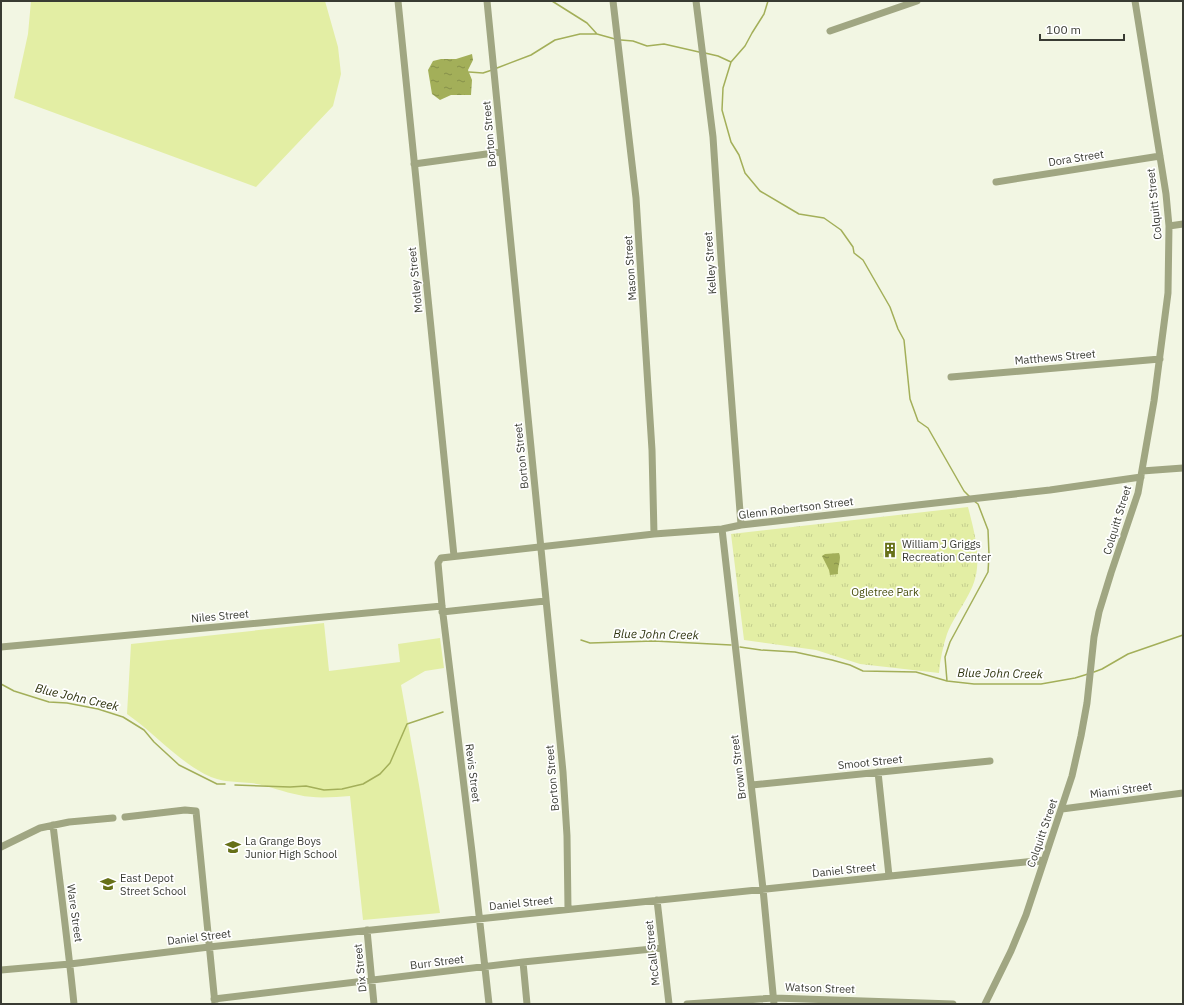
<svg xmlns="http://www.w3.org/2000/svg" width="1184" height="1005" viewBox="0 0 1184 1005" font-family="'IBM Plex Sans',sans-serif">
  <defs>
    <pattern id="park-tufts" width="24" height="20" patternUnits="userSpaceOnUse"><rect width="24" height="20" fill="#e3eea4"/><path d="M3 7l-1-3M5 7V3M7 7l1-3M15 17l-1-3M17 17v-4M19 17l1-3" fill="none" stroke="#c4cd8e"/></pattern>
    <pattern id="water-ripples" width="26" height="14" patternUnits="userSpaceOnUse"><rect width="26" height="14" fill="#a3af59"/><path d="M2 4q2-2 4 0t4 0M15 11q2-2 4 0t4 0" fill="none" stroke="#86904a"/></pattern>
  </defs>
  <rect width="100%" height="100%" fill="#f2f6e3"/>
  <path fill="#e3eea4" d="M31,1H325L338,47L341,74L333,106L256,187L14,98L28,34Z
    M324,623L329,671L400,662L398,644L440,638L444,668L425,671L401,685L419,785L440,913L363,920L350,796C333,797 316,799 299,795C283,792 267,785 251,783C231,781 220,783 201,772C173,756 153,732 127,714L131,644Z"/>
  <path fill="url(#park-tufts)" d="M968,507C973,527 979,547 977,568C975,593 956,611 947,634C943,646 940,660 939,673L860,664L816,650L744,640L731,534Z"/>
  <path fill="url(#water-ripples)" d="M472,54L473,60L468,70L472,80L471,95H451L440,100L432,94L428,70L433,61L441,59H456Z
    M839,553C842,559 837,567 838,574L830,575L829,570L822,556L825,554Z"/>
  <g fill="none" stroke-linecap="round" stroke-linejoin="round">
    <path stroke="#a3af59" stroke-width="1.5" d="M552,1L587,23L597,34
      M768,1L764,14L752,33L745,46L731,62L723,88L722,110L731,142L739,155L745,173L760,191L799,214L824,218L841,230L853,247L854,253L863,260L890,307L898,329L904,340L910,399L918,421L928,428L964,491L970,497
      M621,40L633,41L647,46L664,44L699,52
      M705,53L718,56L731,62
      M497,68L531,55L555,40L580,34H597L615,39
      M469,72L483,73L492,70
      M581,640L590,643L654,641L731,645
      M740,647L761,650L795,652L832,660L850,665L863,671L916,672L947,681L974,684H1041L1075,678L1088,674
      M1094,672L1102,669L1128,654L1183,635
      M947,681L945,657L950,642L988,572L989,555L988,530L978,504L974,501
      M1,684L14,691L49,702L67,703L98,709L123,717L144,730L154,742L179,765L217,784H225
      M235,785L290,787L306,786L324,790L342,789L363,784L380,774L390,763L407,724L443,712"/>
    <path stroke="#a0a682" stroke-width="7" d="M398,1L454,556
      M487,1L563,772L567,836L568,909
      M613,1L636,198L652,450L654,534
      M696,1L713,137L722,273L741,525
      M830,31L917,1
      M414,164L501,152
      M996,182L1160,156
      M1169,226L1183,224
      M951,377L1160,359
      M1142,471L1183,468
      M722,529L763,889L774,1004
      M442,612L545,601
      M1,647L442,606
      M878,772L889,876
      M752,785L990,761
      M1062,809L1183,793
      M125,817L185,810L196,811L215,1004
      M53,825C60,884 68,944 74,1004
      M1,847L40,828L69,822L113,818
      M657,900L669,1004
      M367,930L374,1004
      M523,962L527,1004
      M1,970L70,964L209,947L1044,860
      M214,999L523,962L662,948
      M489,1004L472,852L442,606L438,563L441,558L654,534L722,529L741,525L1050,490L1141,477
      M687,1004L774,998L953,1004
      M985,1004L1011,951L1026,915L1072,776L1081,736L1087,703L1094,637L1099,612L1111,573L1138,493L1154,401L1168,293L1169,226L1166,194L1135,1"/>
  </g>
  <defs>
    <symbol id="building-bare" viewBox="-9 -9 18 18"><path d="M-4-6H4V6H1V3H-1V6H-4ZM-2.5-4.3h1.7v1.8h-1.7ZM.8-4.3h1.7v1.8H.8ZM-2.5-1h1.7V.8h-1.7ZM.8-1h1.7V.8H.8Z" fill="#667018" stroke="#fff" stroke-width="2.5" paint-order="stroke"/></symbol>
    <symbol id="school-bare" viewBox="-9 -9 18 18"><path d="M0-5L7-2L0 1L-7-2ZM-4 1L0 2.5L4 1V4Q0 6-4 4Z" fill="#667018" stroke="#fff" stroke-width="2.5" paint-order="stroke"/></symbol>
  </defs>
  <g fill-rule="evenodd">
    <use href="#building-bare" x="879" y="539" width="22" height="22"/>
    <use href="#school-bare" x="222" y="836" width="22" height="22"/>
    <use href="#school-bare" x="97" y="873" width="22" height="22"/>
  </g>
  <g text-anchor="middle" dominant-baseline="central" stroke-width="3.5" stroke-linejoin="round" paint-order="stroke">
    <g font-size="11" fill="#393b33" stroke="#fff">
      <text transform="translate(489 134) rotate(-95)">Borton Street</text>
      <text transform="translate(1076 158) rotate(-9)">Dora Street</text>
      <text transform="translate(1154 204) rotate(-96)">Colquitt Street</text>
      <text transform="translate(710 263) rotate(-94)">Kelley Street</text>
      <text transform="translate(630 268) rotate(-94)">Mason Street</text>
      <text transform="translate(415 280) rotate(-96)">Motley Street</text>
      <text transform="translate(1055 357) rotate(-5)">Matthews Street</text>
      <text transform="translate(521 456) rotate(-96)">Borton Street</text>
      <text transform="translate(796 508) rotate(-7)">Glenn Robertson Street</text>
      <text transform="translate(1117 520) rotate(-73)">Colquitt Street</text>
      <text transform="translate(220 616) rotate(-5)">Niles Street</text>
      <text transform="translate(870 762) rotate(-6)">Smoot Street</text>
      <text transform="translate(738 767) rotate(-97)">Brown Street</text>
      <text transform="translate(473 773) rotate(83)">Revis Street</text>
      <text transform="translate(552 778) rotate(-95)">Borton Street</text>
      <text transform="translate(1121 790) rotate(-8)">Miami Street</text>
      <text transform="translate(1042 833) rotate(-71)">Colquitt Street</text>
      <text transform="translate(844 870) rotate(-6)">Daniel Street</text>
      <text transform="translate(521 903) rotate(-6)">Daniel Street</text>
      <text transform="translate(75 913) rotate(82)">Ware Street</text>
      <text transform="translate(199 937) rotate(-7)">Daniel Street</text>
      <text transform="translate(652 953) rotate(-96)">McCall Street</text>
      <text transform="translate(437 962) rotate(-7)">Burr Street</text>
      <text transform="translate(360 968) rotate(-96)">Dix Street</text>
      <text transform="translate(820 988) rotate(2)">Watson Street</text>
    </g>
    <g font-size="11" fill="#393b33" stroke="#fff" text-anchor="start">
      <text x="902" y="544">William J Griggs<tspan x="902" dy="13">Recreation Center</tspan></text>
      <text x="245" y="841">La Grange Boys<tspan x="245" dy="13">Junior High School</tspan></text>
      <text x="120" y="878">East Depot<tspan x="120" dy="13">Street School</tspan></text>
    </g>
    <g font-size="11" fill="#464d0b" stroke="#fff">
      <text x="885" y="592">Ogletree Park</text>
    </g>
    <g font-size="12" font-style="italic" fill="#2f340f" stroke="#fff">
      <text transform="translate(656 634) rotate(1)">Blue John Creek</text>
      <text transform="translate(1000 673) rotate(1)">Blue John Creek</text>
      <text transform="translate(77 697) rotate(13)">Blue John Creek</text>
    </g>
  </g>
  <rect width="1184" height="1005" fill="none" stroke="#393b33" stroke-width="4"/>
  <path d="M1040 34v6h84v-6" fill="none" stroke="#393b33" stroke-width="2"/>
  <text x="1046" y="34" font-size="12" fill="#393b33" stroke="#ffffff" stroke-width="3" paint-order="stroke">100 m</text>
</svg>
